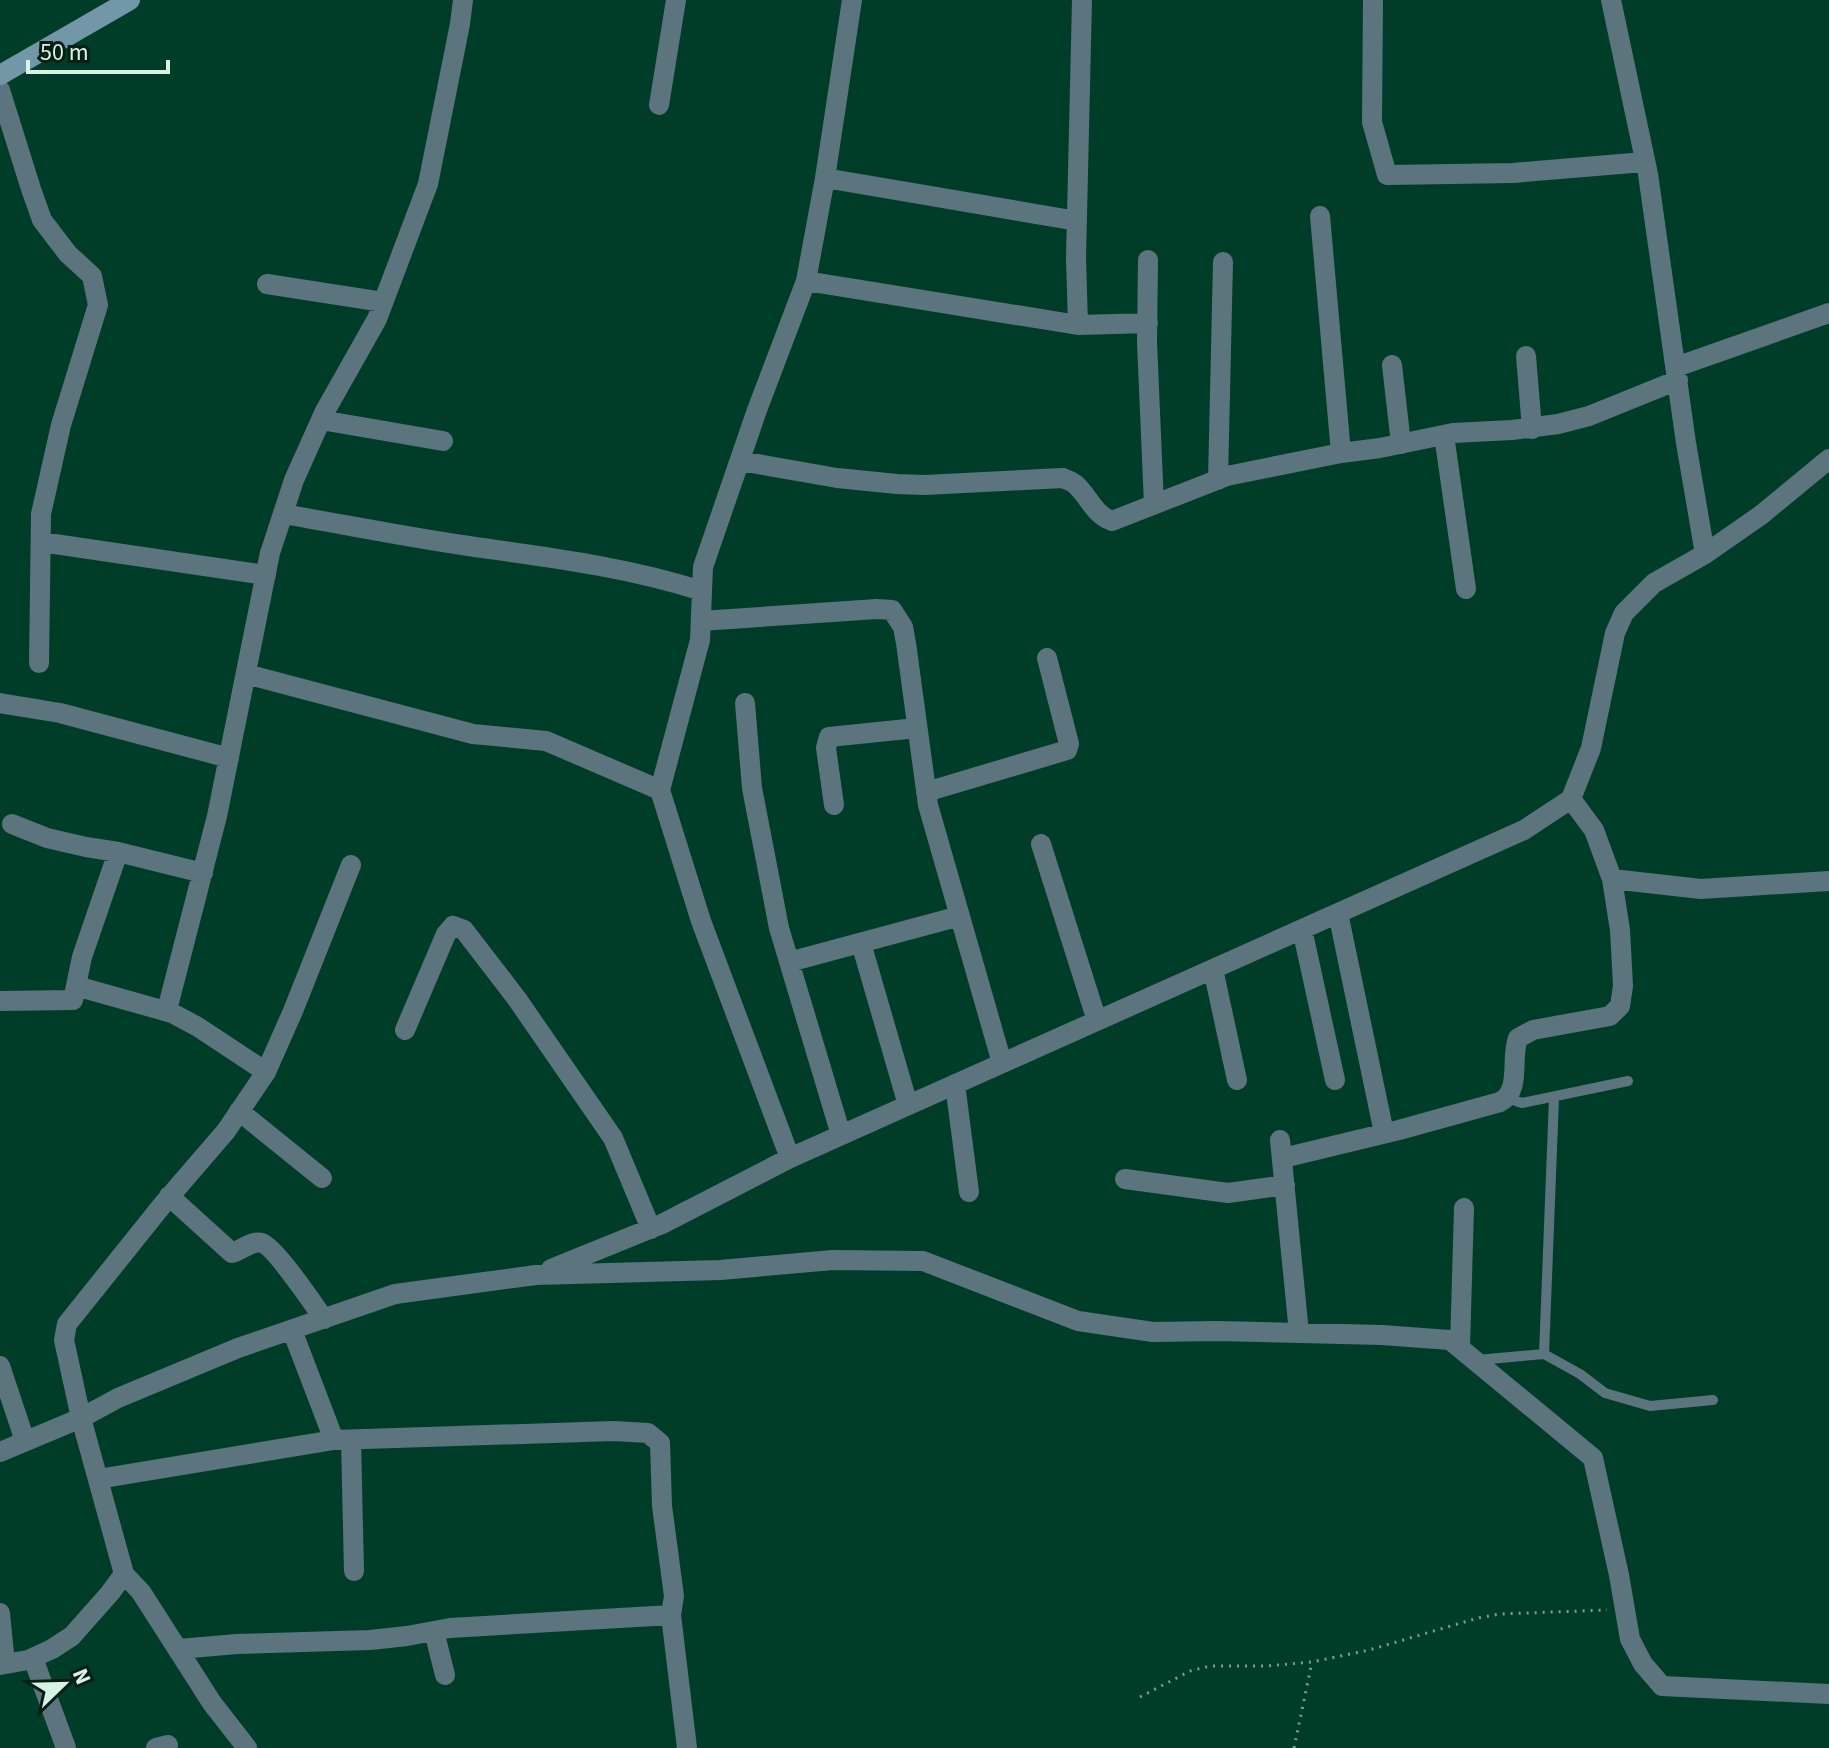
<svg xmlns="http://www.w3.org/2000/svg" width="1829" height="1748" viewBox="0 0 1829 1748" font-family="'Source Sans 3',sans-serif">
  <rect width="100%" height="100%" fill="#003d28"/>
  <g fill="none" stroke-linecap="round" stroke-linejoin="round">
    <path stroke="#75a08e" stroke-width="3" stroke-dasharray="2 6" stroke-linecap="butt" d="M1140,1697L1190,1671L1210,1666H1266L1312,1662L1369,1650L1478,1618L1500,1614L1607,1610
      M1294,1748L1312,1662"/>
    <path stroke="#5c747d" stroke-width="10" d="M1507,1098L1522,1103L1628,1081
      M1544,1354L1554,1098
      M1477,1360L1544,1354L1580,1374L1605,1393L1650,1406L1713,1400"/>
    <path stroke="#5c747d" stroke-width="20" d="M1373,0L1372,122L1387,175L1513,173L1644,162
      M1611,0L1648,174L1686,443L1705,554
      M0,90L31,189L42,220L68,254L92,276L98,305L61,425L41,514L39,663
      M659,105L676,0
      M825,178L1077,221
      M1320,216L1341,453
      M1148,260L1147,342L1154,505
      M806,281L1078,325L1148,323
      M267,284L383,302
      M1078,325L1076,258L1082,0
      M1526,356L1532,429
      M1392,365L1401,444
      M1676,367L1829,313
      M321,420L443,441
      M1444,435L1466,589
      M740,461L837,478L897,484L925,485L1063,478C1067,480 1071,481 1075,484C1088,495 1094,515 1112,521L1227,476L1341,453L1380,448L1453,433L1512,430L1558,424L1589,416L1678,380
      M1218,480L1223,262
      M283,514C347,525 411,538 475,547C553,558 626,567 702,591
      M41,542L266,575
      M701,621L877,609L892,610L903,627L906,643L928,805L1002,1063
      M246,674L473,734L546,741L660,790
      M0,703L60,713L229,758
      M745,703L752,788L779,928L841,1135
      M926,792L1067,750L1069,744L1047,658
      M834,805L826,748L829,737L917,728
      M12,824L47,838L86,847L118,852L203,873
      M1041,844L1097,1021
      M1612,879L1701,889L1829,881
      M1338,913L1384,1133
      M1302,929L1335,1080
      M861,943L908,1105
      M789,962L960,916
      M1213,969L1237,1080
      M76,986L172,1013L198,1027L266,1072
      M0,1001L73,1000L82,957L118,852
      M167,1010L217,816L270,553L294,480L324,413L377,319L428,184L460,24L463,0
      M405,1030L446,934L453,926L464,930L517,999L613,1138L651,1229
      M955,1084L969,1192
      M239,1111L322,1178
      M1280,1140L1299,1333
      M790,1158L701,921L660,790L700,640L703,567L757,410L806,281L825,178L852,0
      M1283,1158L1399,1130L1500,1102C1522,1091 1510,1058 1518,1038L1533,1030L1610,1016L1620,1006L1623,986L1620,930L1612,879L1594,830L1571,799
      M1125,1179L1228,1193L1285,1185
      M169,1196L232,1253C242,1250 252,1240 262,1243C275,1247 314,1305 324,1319
      M551,1269L662,1224L790,1158L1524,830L1571,799L1591,748L1615,633L1624,613L1654,583L1705,554L1761,515L1829,459
      M292,1330L334,1440
      M1460,1347L1464,1208
      M0,1366L25,1441
      M351,1440L354,1571
      M0,1452L81,1418L64,1340L67,1324L164,1203L226,1131L266,1072L293,1011L351,865
      M98,1479L334,1440L614,1431L648,1433L660,1443L662,1506L674,1596L671,1615L687,1748
      M124,1574L141,1592L212,1703L247,1748
      M0,1613L5,1664
      M434,1631L445,1675
      M179,1649L237,1644L370,1640L407,1636L450,1628L671,1615
      M33,1658L66,1748
      M0,1665L28,1660L52,1649L72,1636L110,1593L124,1574L81,1418L118,1398L238,1348L395,1294L536,1275L720,1270L833,1260L923,1261L1078,1321L1153,1332L1216,1331L1382,1335L1450,1340L1593,1458L1619,1575L1630,1639L1643,1664L1662,1686L1829,1694
      M156,1748L168,1745"/>
    <path stroke="#7298a7" stroke-width="20" d="M0,75L130,0"/>
  </g>
  <g transform="translate(64 1684) rotate(67)" stroke="#081f15" stroke-width="6" paint-order="stroke">
  <path d="M0-6L14 30L0 20L-14 30Z" fill="#d8f3e5"/>
  <text y="-12" font-size="22" font-weight="bold" text-anchor="middle" fill="#d8f3e5">N</text>
  </g>
  <path d="M28 60v12h140v-12" fill="none" stroke="#d8f3e5" stroke-width="4"/>
  <text x="40" y="60" font-size="24" fill="#d8f3e5" stroke="#081f15" stroke-width="6" paint-order="stroke">50 m</text>
</svg>
